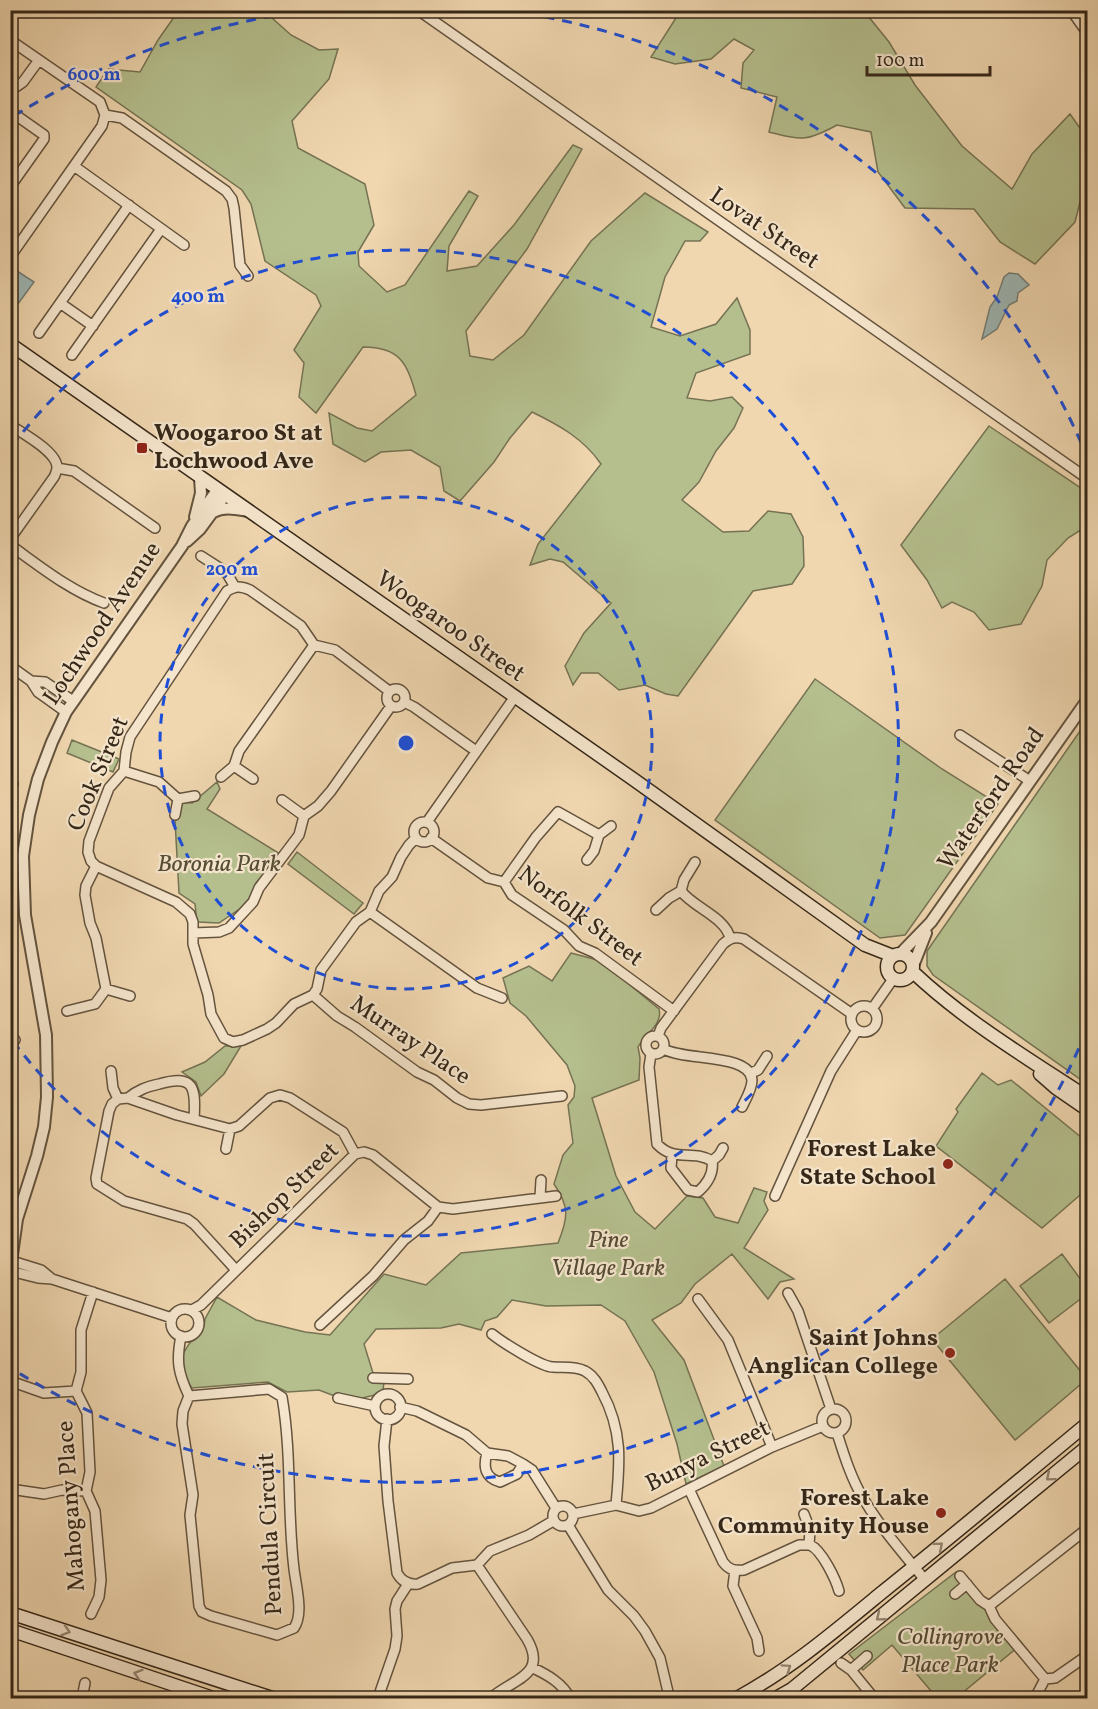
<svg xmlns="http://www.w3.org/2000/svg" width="1098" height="1709" viewBox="0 0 1098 1709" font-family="Vollkorn,serif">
  <rect width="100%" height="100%" fill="#f0d7b0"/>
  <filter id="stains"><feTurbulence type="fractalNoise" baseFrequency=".00333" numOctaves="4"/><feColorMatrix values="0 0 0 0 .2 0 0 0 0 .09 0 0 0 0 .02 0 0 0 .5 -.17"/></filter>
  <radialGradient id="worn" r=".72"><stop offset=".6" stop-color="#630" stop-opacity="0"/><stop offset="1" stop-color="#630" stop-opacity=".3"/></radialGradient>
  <path fill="#b5bf8e" stroke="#757353" stroke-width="1.5" d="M179,10L274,11L271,17L291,35L319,50L338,49L329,79L292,121L298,148L365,184L374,225L358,252L359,266L387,292L405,285L469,191L478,196L449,246L447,271L477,266L514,225L573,145L582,149L527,249L466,331L470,356L493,360L524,335L591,241L645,193L708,232L700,241H685L665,277L651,327L680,336L716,324L737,298L750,330V354L696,373L687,398L710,401L732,397L743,408L734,428L716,451L699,482L682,500L723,532L749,531L768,511L791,514L803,537L804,566L792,584L753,591L678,696L666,694L645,685L619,690L598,673H581L573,685L565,666L584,633L611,603L563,562L550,559L530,565L538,544L601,464C584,439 559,425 532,412L510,438L494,462L460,501L444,491L440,467L411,450L381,452L365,462L333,444L329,413L357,428L372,431L416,395C407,363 400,347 363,347L316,413L299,397L304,363L294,350L321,306L316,295L265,261L251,204L242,190L96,87L108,69L140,72L158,40Z
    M681,10L864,11L889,42L915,85L962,146L1012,189L1032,154L1070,114L1087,138V175L1075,222L1035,264L1000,242L974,209L905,208L878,172L871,132L837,125C806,142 802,140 769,132L777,97L741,88L743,63L754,50L734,39L711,59L675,64L651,57Z
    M989,426L1088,493L1087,526L1068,538L1047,560L1042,586L1021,624L989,630L974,612L952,602L942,608L927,580L901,545Z
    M815,679L942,769L998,804L905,935L880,938L715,820Z
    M1087,721L1088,1084H1087L933,975L927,966V951Z
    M72,740L119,759L113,772L67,753Z
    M217,782L220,789L207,809L280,854L256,883L249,899L241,908L219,923L197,922L195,904L179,893L175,820L179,808L184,802L192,803Z
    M297,852L363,903L354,914L288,864Z
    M571,953L601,961L659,1009C663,1025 645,1034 638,1047L640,1058L639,1080L592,1098L616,1176L635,1212L655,1229L687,1196L703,1198L715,1217L738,1223L754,1188L767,1192L764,1201L768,1210L744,1248L794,1279L780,1282L768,1299L732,1254L695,1284L681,1303L652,1320L684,1360L724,1466L686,1484L677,1444L654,1372L625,1321L601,1305L546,1306L512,1300L497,1317L485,1321L481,1330L459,1324L441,1328L376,1329L364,1344L373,1373L384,1382L383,1390L375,1395L362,1398L332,1395L319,1390L287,1392L268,1382L192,1388C170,1360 186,1348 204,1326L205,1319L217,1297L256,1320L305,1332L330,1335L384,1274L426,1285L461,1253L558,1243C568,1218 570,1207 554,1184L563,1155L573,1143L568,1105L574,1097L575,1086L567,1065L526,1016L510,1003L503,978L529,966L552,981Z
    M225,1046H241L224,1074L201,1096L196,1082L182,1072L205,1062Z
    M982,1073L998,1085L1011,1080L1087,1142V1189L1042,1228L936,1146L958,1112L956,1109Z
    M1062,1254L1087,1288V1294L1049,1323L1020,1286Z
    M1005,1279L1087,1379L1015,1440L932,1339Z
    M956,1572L1018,1647L956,1698H937L892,1645L863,1670L849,1654Z"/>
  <path fill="#9eb7b5" stroke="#747d76" stroke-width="1.5" d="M17,271L34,282L12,312L11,283Z
    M1009,273L1018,274L1029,285L1018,293L1017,301L1009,305L997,329L982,339L990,307L997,297L1004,277Z"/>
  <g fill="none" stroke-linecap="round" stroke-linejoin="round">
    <defs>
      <path id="minor" d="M418,10L1088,479
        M1071,10L1088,34
        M10,40L100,102L105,115L122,118L226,191L232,199L234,208L240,265L248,276
        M10,91L23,82L39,60
        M10,111L44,135V139L10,187
        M74,166L184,245
        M10,257L102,126L105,115
        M60,303L93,326
        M39,333L129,205
        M72,355L161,229
        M10,425C22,433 58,452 57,468C57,469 55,476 54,477L10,539
        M57,468L74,471L155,528
        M10,545C41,567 69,590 104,603
        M201,556L226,572L235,587
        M314,645L301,626L250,590C240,586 236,586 227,591L130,737L126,752L124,771L109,788L89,841L88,852L91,861L96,866L176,902L190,914L193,922V944L208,995L211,1014L224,1038L233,1042L243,1040L267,1029L276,1023L294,1004L313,995L317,989L321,970L356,922L370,912L379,891L392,877L401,857L409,845L416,838
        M10,666L31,681L38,692L66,712
        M31,681L45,682L73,701
        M387 698a9 9 0 1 1 18 0a9 9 0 1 1-18 0Z
        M404,702L414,707L476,751
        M960,735L1030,781
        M234,766L253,779
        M124,771L159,782L178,799
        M221,777L234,766L239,751L314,645L335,650L389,691
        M10,782L13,784
        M282,800L304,816
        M175,815L178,799L195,796
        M427,822L514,698
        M414 832a10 10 0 1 1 20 0a10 10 0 1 1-20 0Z
        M431,838L488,878L504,882L512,895L564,930L579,946L595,953L674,1011
        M587,860L594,851L599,835L611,826
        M695,862L684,880L681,891C694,908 725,917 730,938
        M504,882L536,837L558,812L599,835
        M656,910L669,898L681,891
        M370,912L477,988L502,998
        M193,933L219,932L229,928L253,902L259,888L299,835L304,816L318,806L331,791L391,706
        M106,989L130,996
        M313,995L337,1016L355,1027L417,1072L434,1080L457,1098L469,1104L481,1105L562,1096
        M851 1019a13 13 0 1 1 26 0a13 13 0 1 1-26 0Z
        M872,1009L893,979
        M67,1011L95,1004L106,989L96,938L90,923L85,895L86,886L96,866
        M646 1045a9 9 0 1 1 18 0a9 9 0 1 1-18 0Z
        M658,1036L661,1028L723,944C730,938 735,936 744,939L852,1014
        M10,1040H15
        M664,1049C684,1061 750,1053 752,1080C752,1089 746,1099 742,1107
        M651,1054L649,1067L657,1144C675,1163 693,1149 712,1161C714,1173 707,1184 698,1192L688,1190L671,1168L672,1155
        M111,1071L113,1088L118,1099
        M751,1073L758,1070L767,1056
        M128,1098C138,1090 146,1087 159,1084C194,1074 196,1087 194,1119
        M226,1149L230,1129
        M712,1161L719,1155L723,1148
        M775,1196L831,1071L857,1030
        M540,1197L541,1180
        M12,1261L41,1270L52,1279
        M236,1270L194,1224L187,1219L124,1201L97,1184L96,1178L109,1111L112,1104L118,1099L128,1098L177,1115L230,1129L239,1126L270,1098L280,1095L290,1098L343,1132L355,1154
        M10,1271L38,1278L52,1279L172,1318
        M788,1293L798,1311L831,1409
        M698,1299L728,1340L772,1447
        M171 1323a14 14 0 1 1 28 0a14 14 0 1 1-28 0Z
        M192,1310L201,1305L355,1154L364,1152L373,1155L438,1207
        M320,1325L373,1276L404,1240L428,1221L438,1207L453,1209L556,1196
        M492,1334C502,1342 541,1367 553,1367C564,1368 574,1366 585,1371C594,1376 598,1384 602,1392C623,1431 620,1463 616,1505
        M181,1336C176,1361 178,1373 189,1396L183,1411L182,1424L193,1495L190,1515L199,1606L202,1612L211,1616L277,1635L294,1628C304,1614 296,1586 294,1569C287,1512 292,1454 282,1397L269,1389L189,1396
        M373,1378L408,1379
        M10,1381L44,1393L76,1391
        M375 1407a13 13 0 1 1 26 0a13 13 0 1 1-26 0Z
        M338,1398L375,1406
        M400,1407L417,1411L466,1435L487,1453L508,1456L523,1464L532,1470L556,1508
        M822 1421a12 12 0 1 1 24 0a12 12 0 1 1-24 0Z
        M387,1419L384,1446L388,1501L397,1573C402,1582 409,1585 418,1584L452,1568L477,1565L490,1551L529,1535L553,1521
        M837,1433C844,1455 851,1478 863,1498C880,1527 903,1553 925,1580
        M487,1453C483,1467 485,1478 500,1482L517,1474L523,1464
        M10,1489L44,1494L62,1490L86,1491
        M689,1489L723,1562C729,1570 734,1571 744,1570L799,1545C800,1545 809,1545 810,1545C822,1550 836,1580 839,1591
        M553 1516a10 10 0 1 1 20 0a10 10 0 1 1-20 0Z
        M573,1514L616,1505L639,1511L651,1508L772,1447L823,1426
        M804,1514L810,1530L809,1545
        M568,1525L608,1590L634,1616L645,1631L660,1658L668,1692
        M477,1565L527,1639C548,1675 513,1679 491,1698
        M735,1570L733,1586L757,1638L759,1651
        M960,1576L980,1600L989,1606L995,1619L1045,1679L1055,1678L1088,1655
        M955,1594L967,1584
        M989,1606L1088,1528
        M91,1614L99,1597L101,1580L95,1511L86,1491L90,1472L87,1413L76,1391L81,1372V1330L93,1292
        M841,1663L851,1670L874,1698
        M533,1668C548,1675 562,1683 570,1698
        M851,1670L867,1656
        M82,1698L85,1683
        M378,1698L395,1649L397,1636L395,1609L397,1601L408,1584
        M1035,1698L1045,1679"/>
      <path id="tertiary" d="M213,512C224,506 236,509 248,511
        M195,517L201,493L200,478
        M187,541L200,529L225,495
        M900,954L931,922L1088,699
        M913,966L926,933
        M10,1269L17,1219L37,1156L44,1127L47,1097L46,1035L25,915L23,856L29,815L38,779L52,742L66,712L182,546L192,526L217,490"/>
      <path id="secondary" d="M10,344L633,779L865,945L893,956
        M887 967a13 13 0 1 1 26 0a13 13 0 1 1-26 0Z
        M913,972C965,1021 1027,1058 1088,1098
        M1040,1074L1056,1088L1088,1110
        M10,1613L272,1698
        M10,1630L213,1698
        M737,1698C789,1670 834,1632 880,1594C950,1538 1019,1480 1088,1423
        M776,1698L792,1689L1088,1446"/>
    </defs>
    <use href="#minor" stroke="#64533e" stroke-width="12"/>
    <use href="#tertiary" stroke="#64533e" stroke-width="14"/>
    <use href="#secondary" stroke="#352718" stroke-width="15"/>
    <use href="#minor" stroke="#f5e5cc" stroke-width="9"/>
    <use href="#tertiary" stroke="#f5e5cc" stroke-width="10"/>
    <use href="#secondary" stroke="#f5e5cc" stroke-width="12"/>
  </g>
  <defs><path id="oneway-chevron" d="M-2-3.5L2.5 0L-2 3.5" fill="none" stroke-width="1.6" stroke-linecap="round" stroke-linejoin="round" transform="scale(1.5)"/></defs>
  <g stroke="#958672">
    <use href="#oneway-chevron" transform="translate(1050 1477) rotate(140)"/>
    <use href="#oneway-chevron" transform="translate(939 1546) rotate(-40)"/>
    <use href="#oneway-chevron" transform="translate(880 1617) rotate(141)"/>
    <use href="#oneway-chevron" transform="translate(66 1631) rotate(18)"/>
    <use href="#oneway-chevron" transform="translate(787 1668) rotate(-35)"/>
    <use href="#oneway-chevron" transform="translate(138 1674) rotate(-162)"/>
  </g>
  <g fill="none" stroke="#1d4ed8" stroke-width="3" stroke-dasharray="10 8">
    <circle cx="406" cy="743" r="246"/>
    <path d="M12 446A493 493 0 1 1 12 1040"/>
    <path d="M1086 1032A739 739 0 0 1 14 1370M14 116A739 739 0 0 1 303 11M509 11A739 739 0 0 1 1086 454"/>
  </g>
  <g fill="#8f2418" stroke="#f5e5cc" stroke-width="2">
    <rect x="136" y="442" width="12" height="12" rx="3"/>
    <circle cx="948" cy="1164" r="6"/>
    <circle cx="950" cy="1353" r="6"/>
    <circle cx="941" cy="1513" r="6"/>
  </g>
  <g text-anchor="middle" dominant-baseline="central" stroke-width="4.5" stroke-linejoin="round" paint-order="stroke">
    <g font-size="24" fill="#352718" stroke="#f5e5cc">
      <text transform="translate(764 229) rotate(34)">Lovat Street</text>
      <text transform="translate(103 624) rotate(-56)">Lochwood Avenue</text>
      <text transform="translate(450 627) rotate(35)">Woogaroo Street</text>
      <text transform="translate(99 774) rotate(-67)">Cook Street</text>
      <text transform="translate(992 799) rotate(-55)">Waterford Road</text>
      <text transform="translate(580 917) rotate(37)">Norfolk Street</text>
      <text transform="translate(410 1041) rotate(34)">Murray Place</text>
      <text transform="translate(285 1196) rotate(-44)">Bishop Street</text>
      <text transform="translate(708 1457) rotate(-26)">Bunya Street</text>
      <text transform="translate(72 1506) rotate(-94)">Mahogany Place</text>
      <text transform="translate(271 1534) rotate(-93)">Pendula Circuit</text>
    </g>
    <g font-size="24" font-weight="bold" fill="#352718" stroke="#f5e5cc" text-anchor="end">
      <text x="154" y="434" text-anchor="start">Woogaroo St at<tspan x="154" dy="28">Lochwood Ave</tspan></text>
      <text x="936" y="1150">Forest Lake<tspan x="936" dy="28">State School</tspan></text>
      <text x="938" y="1339">Saint Johns<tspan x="938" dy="28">Anglican College</tspan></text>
      <text x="929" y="1499">Forest Lake<tspan x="929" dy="28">Community House</tspan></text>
    </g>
    <g font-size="24" font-style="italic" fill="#554d36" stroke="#f5e5cc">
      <text x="219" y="865">Boronia Park</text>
      <text x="608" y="1241">Pine<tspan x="608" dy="28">Village Park</tspan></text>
      <text x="950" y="1638">Collingrove<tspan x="950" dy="28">Place Park</tspan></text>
    </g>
  </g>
  <circle cx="406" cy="743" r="9" fill="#1d4ed8" stroke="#f5e5cc" stroke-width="3"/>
  <g font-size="18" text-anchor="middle" font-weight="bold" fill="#1d4ed8" stroke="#f5e5cc" stroke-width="4.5" stroke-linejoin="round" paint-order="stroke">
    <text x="94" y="80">600 m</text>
    <text x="198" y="302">400 m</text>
    <text x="232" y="575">200 m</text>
  </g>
  <rect width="1098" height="1709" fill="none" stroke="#f0d7b0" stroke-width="36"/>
  <rect x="12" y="12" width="1074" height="1685" fill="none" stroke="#352718" stroke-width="3"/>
  <rect x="18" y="18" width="1062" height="1673" fill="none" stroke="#352718" stroke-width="1.5"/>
  <path d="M867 66v9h123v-9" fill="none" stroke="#352718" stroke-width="3"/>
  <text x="876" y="66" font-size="18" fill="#352718" stroke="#f5e5cc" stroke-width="4.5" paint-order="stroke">100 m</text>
  <rect width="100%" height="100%" filter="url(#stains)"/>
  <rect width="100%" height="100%" fill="url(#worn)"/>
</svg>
